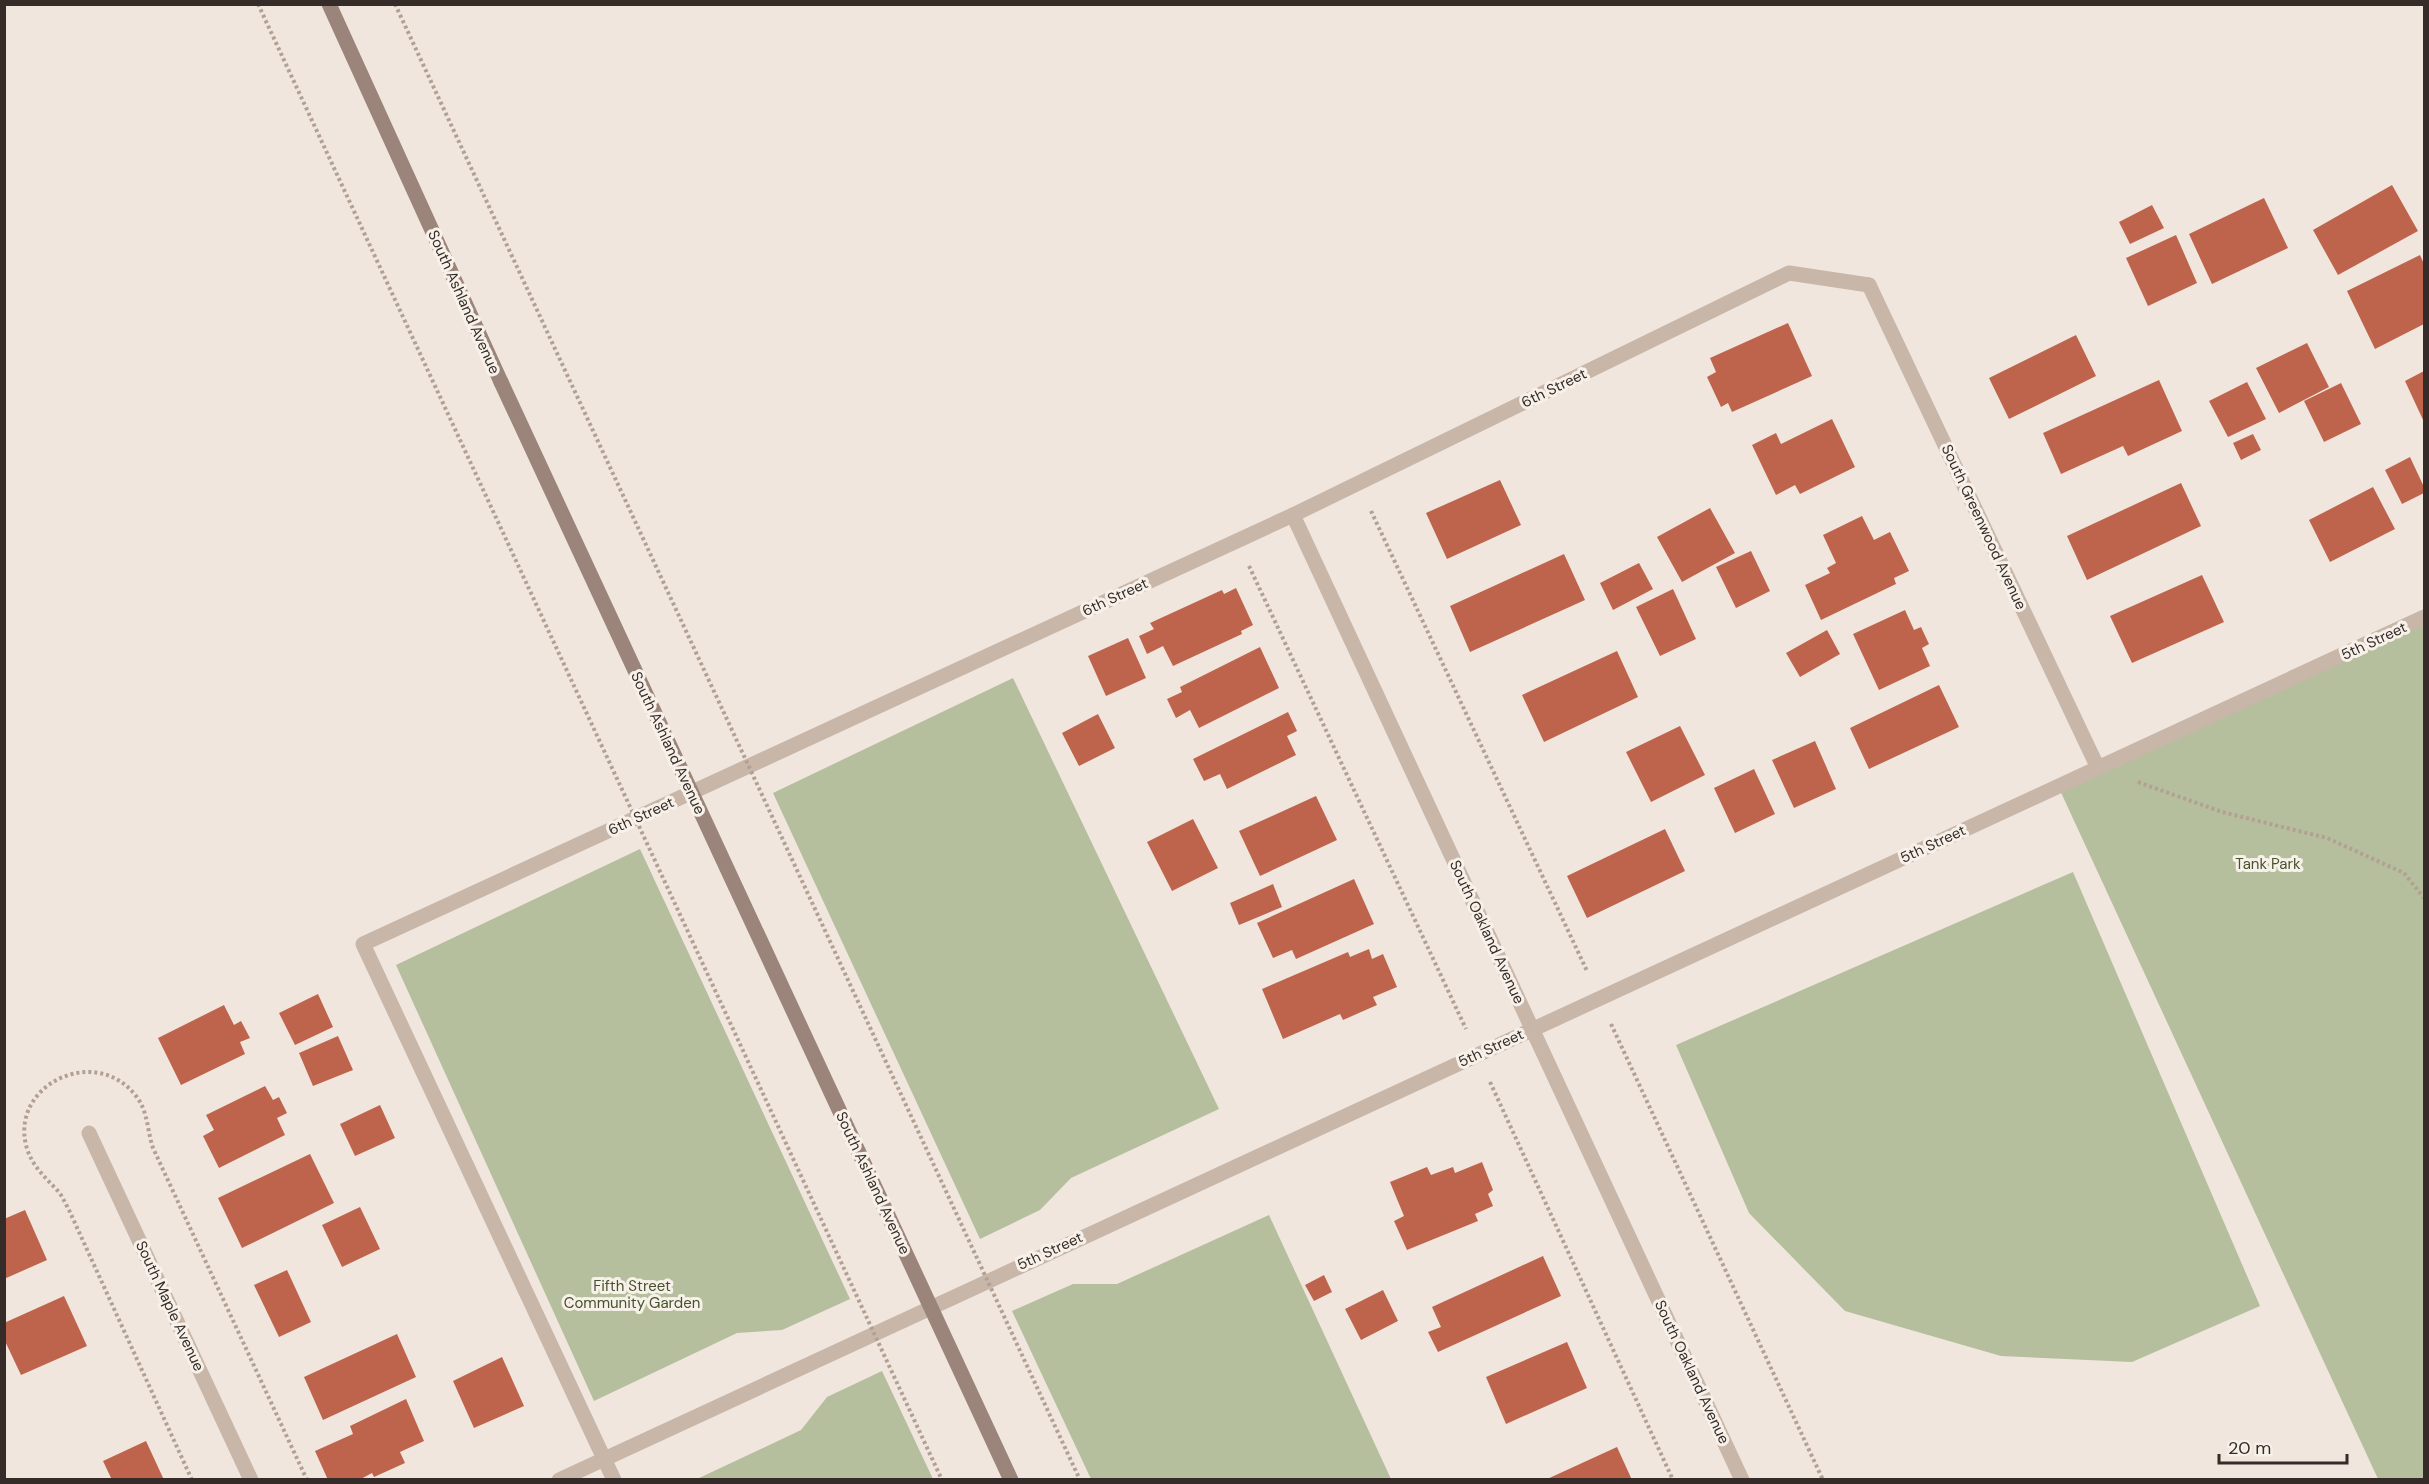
<svg xmlns="http://www.w3.org/2000/svg" width="2429" height="1484" viewBox="0 0 2429 1484" font-family="'DM Sans',sans-serif">
  <rect width="100%" height="100%" fill="#f0e6dd"/>
  <path fill="#b5bf9e" d="M2424,617V1479H2378L2058,786Z
    M1013,678L1219,1109L1071,1178L1040,1210L980,1239L773,793Z
    M640,849L850,1299L782,1330L737,1333L594,1401L396,965Z
    M2073,872L2260,1306L2132,1362L2001,1356L1845,1311L1749,1213L1676,1045Z
    M1269,1215L1391,1479H1091L1012,1311L1073,1284H1117Z
    M882,1371L933,1479H697L801,1430L827,1397Z"/>
  <path fill="#be644d" d="M2392,185L2418,231L2338,275L2313,230Z
    M2264,198L2288,248L2212,284L2189,234Z
    M2152,205L2164,228L2130,244L2119,222Z
    M2176,235L2197,283L2148,306L2126,258Z
    M2420,255L2424,264V324L2375,349L2347,291Z
    M1788,323L1812,376L1732,412L1728,403L1721,407L1707,377L1716,372L1710,358Z
    M2076,335L2096,376L2009,419L1989,378Z
    M2307,343L2329,387L2279,413L2256,368Z
    M2424,371V422L2405,381Z
    M2159,380L2182,431L2128,456L2123,446L2061,474L2043,433Z
    M2247,382L2266,419L2228,437L2209,401Z
    M2341,383L2361,424L2324,442L2304,401Z
    M1832,419L1855,467L1800,494L1795,485L1776,495L1752,445L1776,433L1781,444Z
    M2253,434L2261,450L2241,460L2233,443Z
    M2410,457L2424,487V493L2402,504L2385,470Z
    M1500,480L1521,525L1447,559L1426,513Z
    M2181,483L2201,526L2087,580L2067,536Z
    M2373,487L2395,529L2330,562L2309,520Z
    M1710,508L1735,553L1682,582L1657,537Z
    M1862,516L1874,540L1890,532L1909,571L1894,578L1896,584L1821,620L1805,585L1830,573L1827,568L1836,563L1823,535Z
    M1751,551L1770,591L1736,608L1716,567Z
    M1564,554L1585,600L1470,652L1450,606Z
    M1639,563L1653,589L1613,610L1600,583Z
    M2202,575L2224,622L2132,663L2110,616Z
    M1236,588L1253,625L1241,631L1242,634L1173,666L1163,646L1147,654L1139,636L1154,629L1150,623L1222,590L1224,594Z
    M1673,589L1696,639L1660,656L1636,607Z
    M1905,610L1914,630L1921,627L1929,644L1922,648L1930,666L1879,690L1853,634Z
    M1827,630L1840,654L1800,677L1786,653Z
    M1128,638L1146,678L1106,696L1088,656Z
    M1260,647L1279,688L1199,728L1190,710L1176,718L1167,699L1182,692L1180,687Z
    M1617,651L1638,697L1544,742L1522,695Z
    M1939,685L1959,727L1869,769L1850,728Z
    M1288,712L1297,731L1287,736L1296,755L1227,789L1220,774L1204,781L1193,759Z
    M1098,714L1115,748L1079,766L1062,733Z
    M1680,726L1705,775L1651,802L1626,752Z
    M1815,741L1836,789L1794,808L1772,760Z
    M1754,769L1775,814L1735,833L1714,788Z
    M1316,796L1337,840L1260,876L1239,831Z
    M1193,819L1218,868L1172,891L1147,842Z
    M1665,829L1685,871L1587,918L1567,876Z
    M1354,879L1374,924L1296,959L1292,950L1273,958L1257,923Z
    M1273,884L1282,907L1239,925L1230,903Z
    M1369,949L1372,959L1383,954L1397,987L1373,997L1377,1005L1343,1020L1340,1014L1283,1039L1262,989L1348,952L1350,957Z
    M318,994L333,1027L295,1045L279,1013Z
    M224,1005L234,1025L241,1021L250,1038L240,1042L245,1054L181,1085L158,1038Z
    M338,1036L353,1070L313,1086L299,1053Z
    M265,1086L273,1100L279,1097L287,1113L277,1118L285,1135L219,1168L203,1136L214,1130L206,1115Z
    M380,1105L395,1138L355,1156L340,1124Z
    M310,1154L334,1203L242,1248L218,1198Z
    M1482,1162L1493,1190L1488,1194L1493,1206L1475,1214L1478,1221L1407,1250L1394,1221L1404,1216L1390,1182L1427,1167L1431,1175L1453,1167L1455,1173Z
    M360,1207L380,1249L342,1267L322,1225Z
    M25,1210L47,1260L4,1279V1219Z
    M1543,1256L1561,1296L1438,1352L1428,1332L1441,1327L1432,1307Z
    M287,1270L311,1322L279,1337L254,1285Z
    M1324,1275L1332,1292L1314,1301L1305,1285Z
    M1383,1290L1398,1321L1361,1340L1345,1309Z
    M64,1296L87,1346L21,1375L4,1339V1323Z
    M397,1334L416,1377L323,1420L304,1377Z
    M1567,1342L1587,1388L1506,1424L1486,1377Z
    M502,1357L524,1406L474,1428L453,1381Z
    M406,1399L424,1441L400,1452L405,1463L374,1477L372,1473L359,1480H328L315,1451L353,1434L350,1426Z
    M146,1441L164,1480H112L103,1461Z
    M1617,1447L1632,1480H1545Z"/>
  <g fill="none" stroke-linecap="round" stroke-linejoin="round">
    <path stroke="#b3a094" stroke-width="4" stroke-dasharray="3 3" stroke-linecap="butt" d="M1371,511L1587,971
      M1249,566L1466,1029
      M2138,782L2222,812L2327,838L2404,873L2424,898
      M1611,1024L1823,1480
      M1490,1082L1673,1480
      M192,1480L69,1210C65,1203 62,1195 57,1190C44,1176 31,1165 26,1145C11,1084 96,1044 136,1096C148,1111 147,1130 153,1148L307,1480"/>
    <path stroke="#c8b6a9" stroke-width="15" d="M614,1480L363,944L1293,515L1789,273L1869,285"/>
    <path stroke="#c8b6a9" stroke-width="15" d="M1869,285L2098,768
      M1293,515L1742,1480
      M89,1133L251,1480
      M559,1480L2424,617"/>
    <path stroke="#9b857b" stroke-width="15" d="M329,4L501,382"/>
    <path stroke="#b3a094" stroke-width="4" stroke-dasharray="3 3" stroke-linecap="butt" d="M258,4L942,1480
      M395,4L1080,1480"/>
    <path stroke="#9b857b" stroke-width="15" d="M501,382L1011,1480"/>
  </g>
  <g text-anchor="middle" dominant-baseline="central" stroke-width="6" stroke-linejoin="round" paint-order="stroke">
    <g font-size="15" fill="#352c29" stroke="#f8f1e9">
      <text transform="translate(464 302) rotate(66)">South Ashland Avenue</text>
      <text transform="translate(1554 388) rotate(-26)">6th Street</text>
      <text transform="translate(1984 527) rotate(65)">South Greenwood Avenue</text>
      <text transform="translate(1115 597) rotate(-25)">6th Street</text>
      <text transform="translate(2374 641) rotate(-25)">5th Street</text>
      <text transform="translate(668 743) rotate(65)">South Ashland Avenue</text>
      <text transform="translate(641 816) rotate(-25)">6th Street</text>
      <text transform="translate(1933 844) rotate(-25)">5th Street</text>
      <text transform="translate(1487 932) rotate(65)">South Oakland Avenue</text>
      <text transform="translate(1491 1048) rotate(-25)">5th Street</text>
      <text transform="translate(873 1183) rotate(65)">South Ashland Avenue</text>
      <text transform="translate(1050 1251) rotate(-25)">5th Street</text>
      <text transform="translate(170 1306) rotate(65)">South Maple Avenue</text>
      <text transform="translate(1692 1372) rotate(65)">South Oakland Avenue</text>
    </g>
    <g font-size="15" fill="#46522e" stroke="#f8f1e9">
      <text x="2268" y="864">Tank Park</text>
      <text x="632" y="1286">Fifth Street<tspan x="632" dy="17">Community Garden</tspan></text>
    </g>
  </g>
  <rect width="2429" height="1484" fill="none" stroke="#352c29" stroke-width="12"/>
  <path d="M2219 1454v9h128v-9" fill="none" stroke="#352c29" stroke-width="3"/>
  <text x="2228" y="1454" font-size="18" fill="#352c29" stroke="#f8f1e9" stroke-width="4.5" paint-order="stroke">20 m</text>
</svg>
